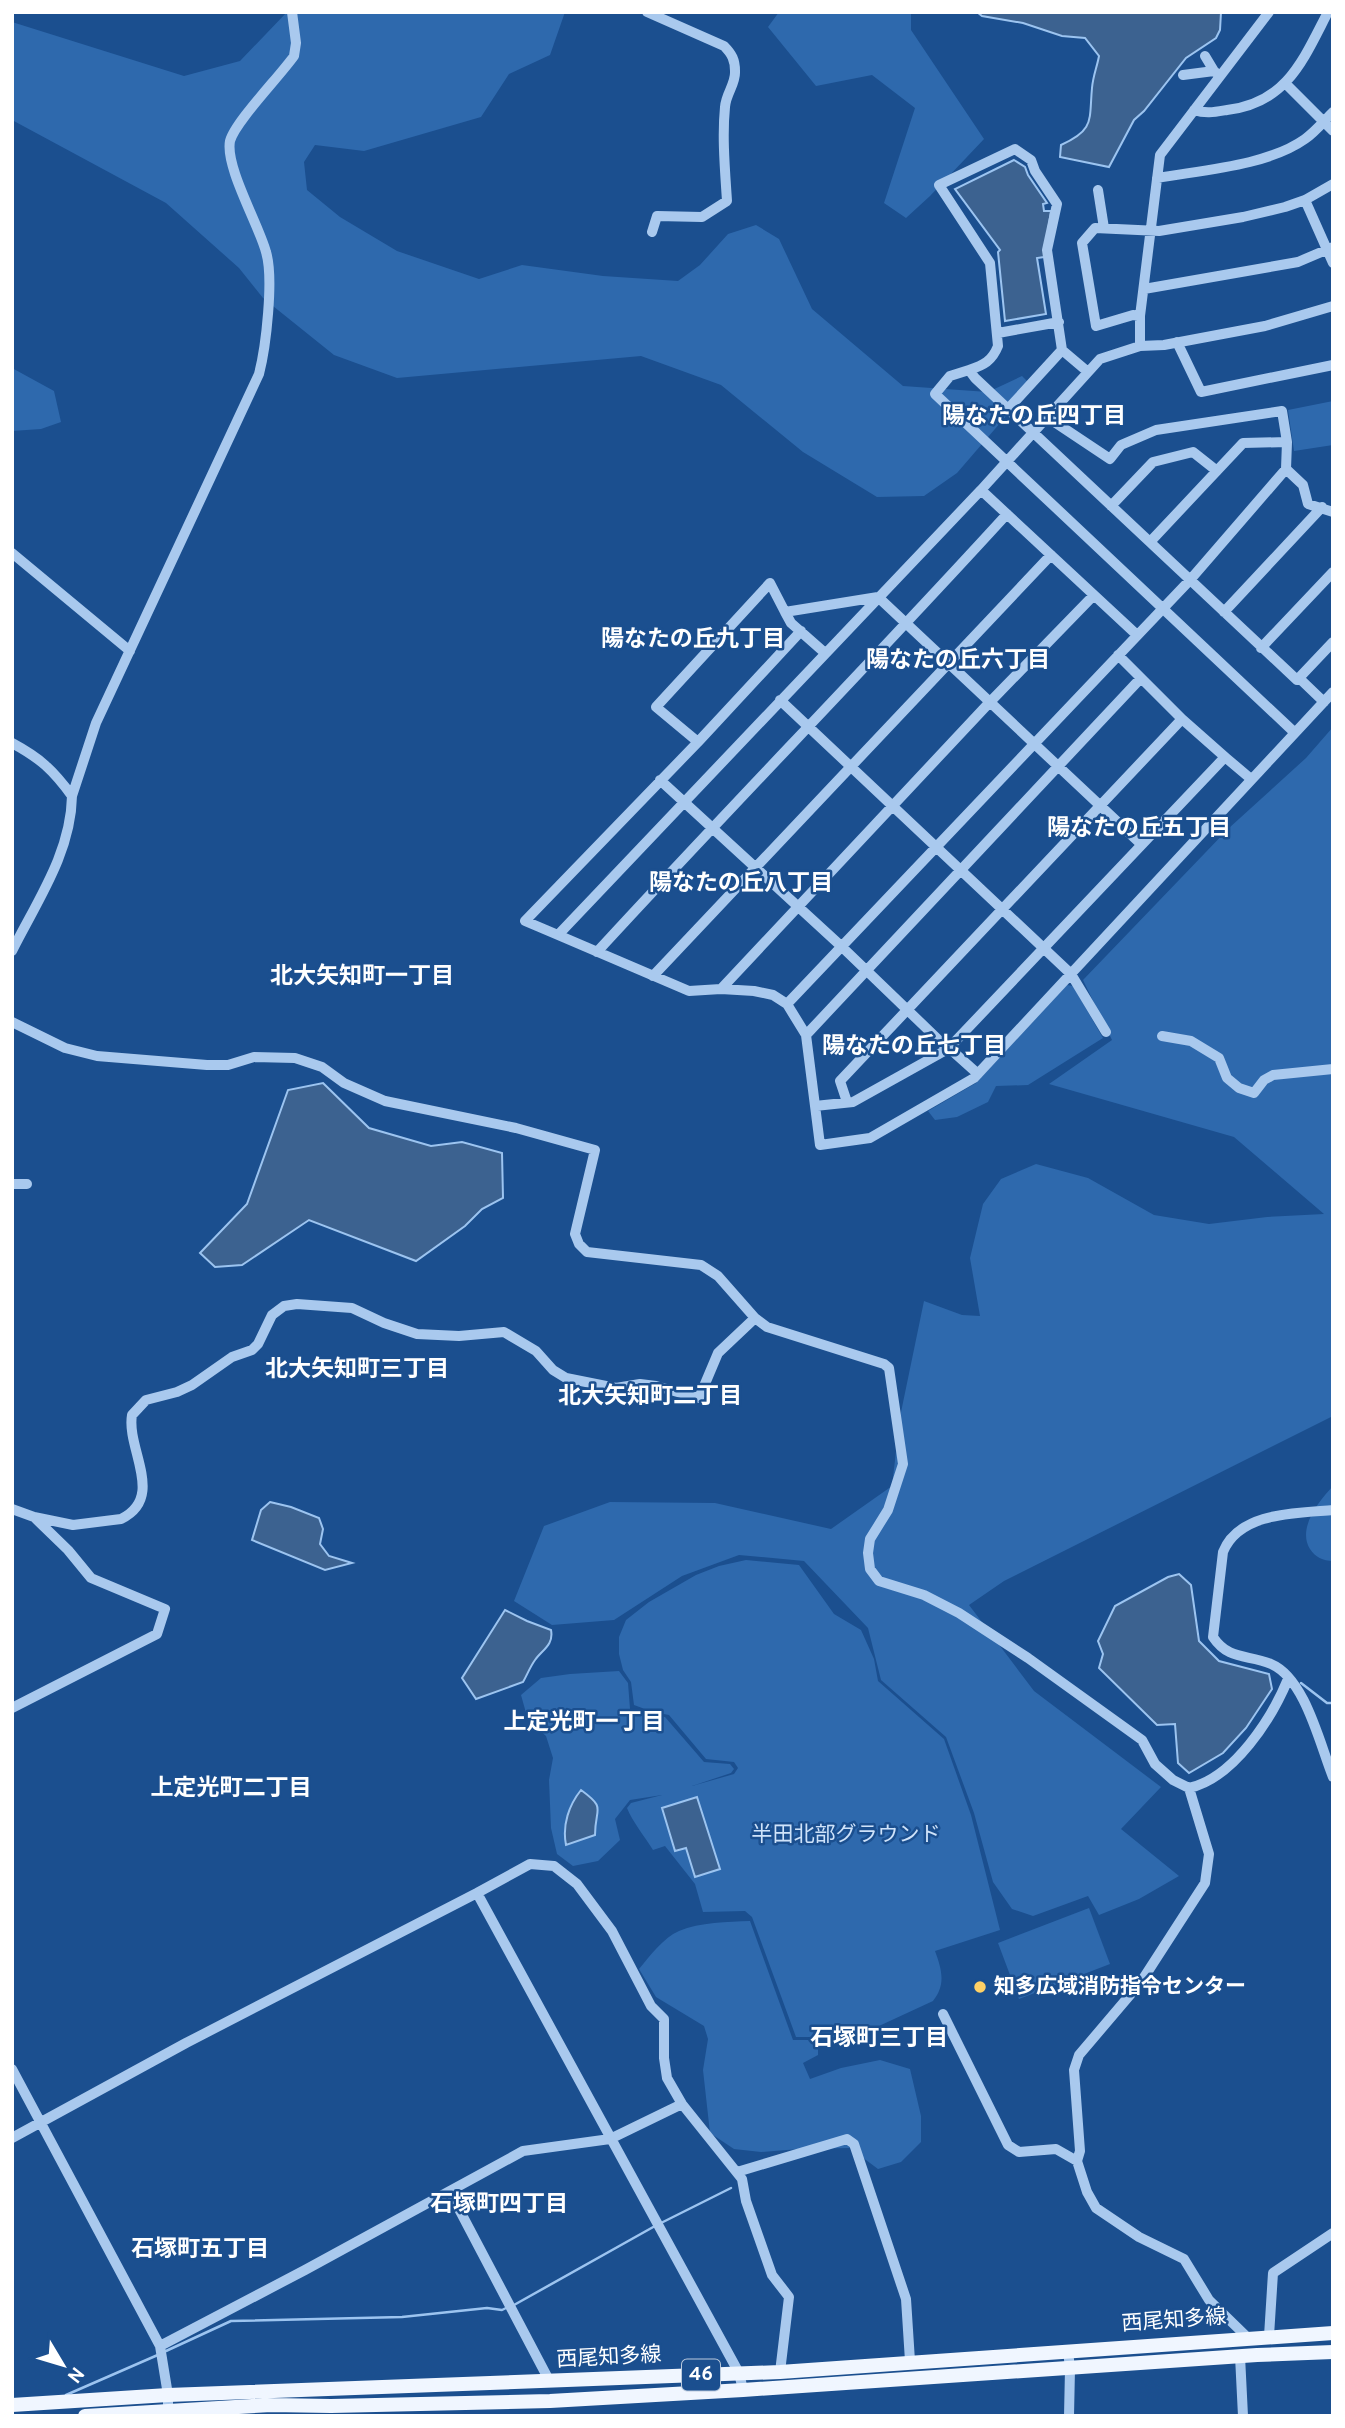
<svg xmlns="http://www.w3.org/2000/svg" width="1345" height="2428" viewBox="0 0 1345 2428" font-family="Overpass,'Noto Sans JP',sans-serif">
  <rect width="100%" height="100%" fill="#1b4f8f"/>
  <path fill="#2e69ad" d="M287,12H565L550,55L509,74L481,117L364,151L315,145L304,162L307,190L340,217L397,251L479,279L522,265L603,276L678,281L700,265L728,234L756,225L779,239L812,309L903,386L988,392L1022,376L1032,386L957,473L924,496L877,497L803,452L721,385L641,356L397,378L334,355L263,298L239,268L166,203L12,120V22L184,76L240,61Z
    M779,12H911V30L984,139L930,196L906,218L884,203L915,108L872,75L816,86L768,27Z
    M12,368L54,391L61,422L41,429L12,431Z
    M1333,401V445L1294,451L1288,410Z
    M1333,727V1416L1004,1581L969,1605L1034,1691L1161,1787L1121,1829L1179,1876L1139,1899L1099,1915L1088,1896L1033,1916L1012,1909L993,1882L974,1813L946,1737L881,1680L868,1628L804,1561L739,1555L682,1576L614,1620L552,1625L514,1601L544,1526L610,1502L715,1503L831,1529L892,1486L900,1417L924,1301L962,1315L980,1316L970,1258L983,1204L1001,1179L1036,1164L1088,1178L1154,1215L1209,1224L1267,1217L1324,1214L1234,1137L1049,1084L1112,1040L1083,980L1229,828L1306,758Z
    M1067,985L1073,986L1103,1038L1028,1085L996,1086L988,1102L957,1117L935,1120L928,1111L976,1083Z
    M1333,1486V1561C1323,1561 1315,1557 1310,1549C1297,1528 1319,1501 1333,1486Z
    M746,1560L799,1565L834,1614L861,1630L874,1659L878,1681L944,1739L971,1815L1000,1930L935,1951C942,1970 946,1985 933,2001L866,2032L833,2037H796L752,1917L745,1911L703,1912L695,1884L665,1846L653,1850C645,1837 632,1821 627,1808L631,1803L662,1795L630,1800L615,1819L620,1840L598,1861L573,1866L557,1854L551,1828L549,1780L553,1758L546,1736L528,1720L521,1695L541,1678L570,1674L619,1671L628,1683L630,1709L645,1715L665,1717L704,1762L730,1764L734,1769L731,1773L692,1786L734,1774L738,1768L734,1762L706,1759L669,1715L653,1712L634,1705L631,1682L623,1670L619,1654V1637L626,1620L649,1602L696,1575L719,1566Z
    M1089,1908L1110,1964L1019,1999L998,1943Z
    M750,1921L793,2040H810L818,2046V2055L803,2063L810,2079L841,2068L880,2060L910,2069L921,2116V2142L901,2162L878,2169L850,2148L799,2149L761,2152L734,2149L710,2133L703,2070L708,2039L704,2026L656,1997L639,1969C650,1956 663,1938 679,1931C700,1922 728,1922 750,1921Z"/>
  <path fill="#3c6290" stroke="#9cc4f0" stroke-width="2" d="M977,12H1221L1220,30L1216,38L1186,58L1144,111L1134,120L1109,167L1060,157L1061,145C1095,130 1089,120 1092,88C1093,76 1097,67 1099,56L1085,38L1062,36L1023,23L982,16Z
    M1014,160L1025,167L1028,175L1047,203L1043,204L1044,211H1051L1044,257L1037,258L1046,314L1005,321L998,252L1000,250L955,189Z
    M323,1083L369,1128L431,1146L462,1142L502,1153L503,1198L482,1209L465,1226L416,1261L309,1220L242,1265L215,1267L200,1253L247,1204L288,1090Z
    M270,1502L291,1507L319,1518L323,1529L320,1544L329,1556L352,1563L325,1570L252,1540L261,1510Z
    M1179,1574L1191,1585L1199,1641L1219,1661L1269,1674L1272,1689L1246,1728L1223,1753L1189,1773L1178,1763L1175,1724L1157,1725L1099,1668L1103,1654L1098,1641L1115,1606L1168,1577Z
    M505,1610L527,1621L551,1630C554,1645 542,1650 535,1660C530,1667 527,1675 523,1682L476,1699L462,1678Z
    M581,1790C607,1809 595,1807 595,1835L566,1845C562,1825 569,1805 581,1790Z
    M697,1797L720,1869L695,1877L686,1848L675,1851L662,1808Z"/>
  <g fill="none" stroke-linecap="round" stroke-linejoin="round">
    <path stroke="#9cc4f0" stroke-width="2.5" d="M1301,1683L1327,1703H1333
      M661,2223L731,2188
      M514,2305L655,2226
      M166,2351L231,2321L402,2317L487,2308L502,2310L508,2307
      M66,2395L160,2354"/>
    <path stroke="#a9c9ee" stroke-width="10" d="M647,12L724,46C732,54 735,60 735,71C736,84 726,93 725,107C722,137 725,170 727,201L702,217L657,216L652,232
      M1269,12L1160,155L1140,316V346L1164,345L1265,326L1333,306
      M1205,56L1214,71
      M1183,75L1214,71L1220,76
      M1286,84L1333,131
      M1194,110C1206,114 1215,112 1227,110C1287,103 1303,60 1328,12
      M1157,178C1202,170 1267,166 1305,139C1315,132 1324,121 1333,112
      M1098,190L1104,228
      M1305,200L1333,263
      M1144,289L1298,262L1333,247
      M1140,316L1133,315L1096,326L1082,243L1095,228L1159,231L1243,217L1285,207L1305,200L1333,184
      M998,333L1059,322
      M1177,342L1201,392L1333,365
      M1140,346L1100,359L981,490L558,935L689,991L721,989L754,991L773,995L787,1004L806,1035L820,1145L870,1138L974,1078L1333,692
      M969,370L950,376L935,394L1294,732
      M1088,372L1062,350L1047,250L1057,204L1035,171L1031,160L1015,149L939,185L990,263L998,346C992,361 984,365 969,370L975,378L1297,680L1333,642
      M1008,409L1062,350
      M1286,469L1303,485L1308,504L1333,512
      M981,490L1137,635
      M1111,506L1153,462L1193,452L1217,471
      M1150,542L1243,443L1287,442
      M12,553L130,651
      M785,612L791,623L825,653
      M1224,612L1322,507
      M1261,648L1333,572
      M1299,678L1324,702
      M780,700L1071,974L1106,1032
      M698,742L801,631
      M12,743C40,758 53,770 72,796
      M1225,757L1251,779
      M660,780L841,946L948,1049
      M558,935L525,921L698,742L656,707L770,583L785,612L878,597L1141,844
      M12,951C37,901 71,853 72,796L96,723L259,374C266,347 274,278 266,252C259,225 225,167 230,141C235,122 280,76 294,56L296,43L292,12
      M597,952C732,805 872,662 1007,514
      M653,976L1051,555
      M721,989L989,703L1094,595
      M787,1004L1190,580L1286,469L1287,442L1282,411L1156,430L1121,445L1110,459L1047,417
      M12,1022L65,1048L97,1056L207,1065H228L254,1057L295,1058L322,1067L344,1083L385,1101L516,1128L595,1150L575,1234L579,1244L587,1252L701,1265L718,1276L755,1318L767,1327L884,1364L889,1368L903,1464L888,1510L870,1539L868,1553L870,1569L879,1581L924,1595L959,1613L1028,1658L1142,1740L1155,1764L1173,1780L1189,1788L1209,1854L1205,1883L1141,1982L1079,2055L1074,2070L1080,2151L1077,2161L1087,2192L1096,2208L1139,2237L1184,2259L1209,2300L1247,2337
      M806,1035L1141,678
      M1162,1036L1191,1041L1219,1058L1227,1078L1239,1088L1254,1093L1264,1080L1273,1075L1333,1069
      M949,1048L978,1074
      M847,1102L840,1081L1182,719
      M815,1106L853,1102L948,1049L1225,757L1182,719L1118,655
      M12,1184H27
      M12,1509L34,1517L73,1525L121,1519C166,1497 126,1449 132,1415L146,1400L177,1392L192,1385L232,1357L252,1350L258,1344L272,1315L284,1306L297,1304L352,1308L384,1323L417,1334L459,1336L504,1332L536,1351L553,1370L566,1378L616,1388L640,1384L656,1386L699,1398L718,1353L755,1318
      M1333,1510C1296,1513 1239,1512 1223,1552L1213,1637C1229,1661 1248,1654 1271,1664C1305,1678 1320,1745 1333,1777
      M12,1708L157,1634L165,1609L91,1578L68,1550L36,1519
      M1189,1788C1234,1778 1272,1718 1288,1679
      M477,1893L739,2373L743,2390
      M943,2014L1008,2145L1019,2152L1056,2149L1077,2161
      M12,2069L160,2346L168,2395V2416
      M12,2138L186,2043L477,1893L530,1864L554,1866L577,1884L612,1931L651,2006L664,2019V2058L667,2078L682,2104L742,2179L746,2201L772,2275L789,2297L780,2372
      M737,2172L847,2139L854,2144L906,2299L910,2361
      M450,2192L550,2382
      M1269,2336L1273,2273L1333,2233
      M160,2346L305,2270L523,2151L610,2139L682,2104
      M1068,2350L1070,2369L1069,2416
      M1240,2356L1243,2416"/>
    <path stroke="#f0f6ff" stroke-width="14" d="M12,2405L168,2395L780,2372L1333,2333
      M85,2416L271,2405L331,2406L550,2401L743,2390L1257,2355L1333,2352"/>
  </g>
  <circle fill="#ffd166" stroke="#1b4f8f" stroke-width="2.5" cx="980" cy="1987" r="7"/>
  <g text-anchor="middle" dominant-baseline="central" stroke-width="5" stroke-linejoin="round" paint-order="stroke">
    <rect fill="#1b4f8f" stroke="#bbcadd" stroke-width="2" x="682" y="2359.5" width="38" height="31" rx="5"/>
    <g font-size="19" font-weight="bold" fill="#fff">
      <text x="701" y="2375">46</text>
    </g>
    <g font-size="21" fill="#cfe3fa" stroke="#1b4f8f">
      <text x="846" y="1835">半田北部グラウンド</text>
    </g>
    <g font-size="21" font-weight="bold" fill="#fff" stroke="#1b4f8f" text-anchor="start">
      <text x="994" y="1987">知多広域消防指令センター</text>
    </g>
    <g font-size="21" fill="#fff" stroke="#1b4f8f">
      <text transform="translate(1174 2321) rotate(-4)">西尾知多線</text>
      <text transform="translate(609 2358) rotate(-3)">西尾知多線</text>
    </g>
    <g font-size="23" font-weight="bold" fill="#fff" stroke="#1b4f8f">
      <text x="1034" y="417">陽なたの丘四丁目</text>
      <text x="693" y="640">陽なたの丘九丁目</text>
      <text x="958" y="661">陽なたの丘六丁目</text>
      <text x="1139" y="829">陽なたの丘五丁目</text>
      <text x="741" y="884">陽なたの丘八丁目</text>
      <text x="362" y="977">北大矢知町一丁目</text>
      <text x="914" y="1047">陽なたの丘七丁目</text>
      <text x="357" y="1370">北大矢知町三丁目</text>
      <text x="650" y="1397">北大矢知町二丁目</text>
      <text x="584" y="1723">上定光町一丁目</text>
      <text x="231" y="1789">上定光町二丁目</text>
      <text x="879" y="2039">石塚町三丁目</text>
      <text x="499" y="2205">石塚町四丁目</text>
      <text x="200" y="2250">石塚町五丁目</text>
    </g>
  </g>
  <rect width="1345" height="2428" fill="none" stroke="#ffffff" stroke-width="28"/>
  <g transform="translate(63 2365) rotate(128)" stroke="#1b4f8f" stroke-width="5" paint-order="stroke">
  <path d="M0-5L12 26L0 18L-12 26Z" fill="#ffffff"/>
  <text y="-10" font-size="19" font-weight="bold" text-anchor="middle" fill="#ffffff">N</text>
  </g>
</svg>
